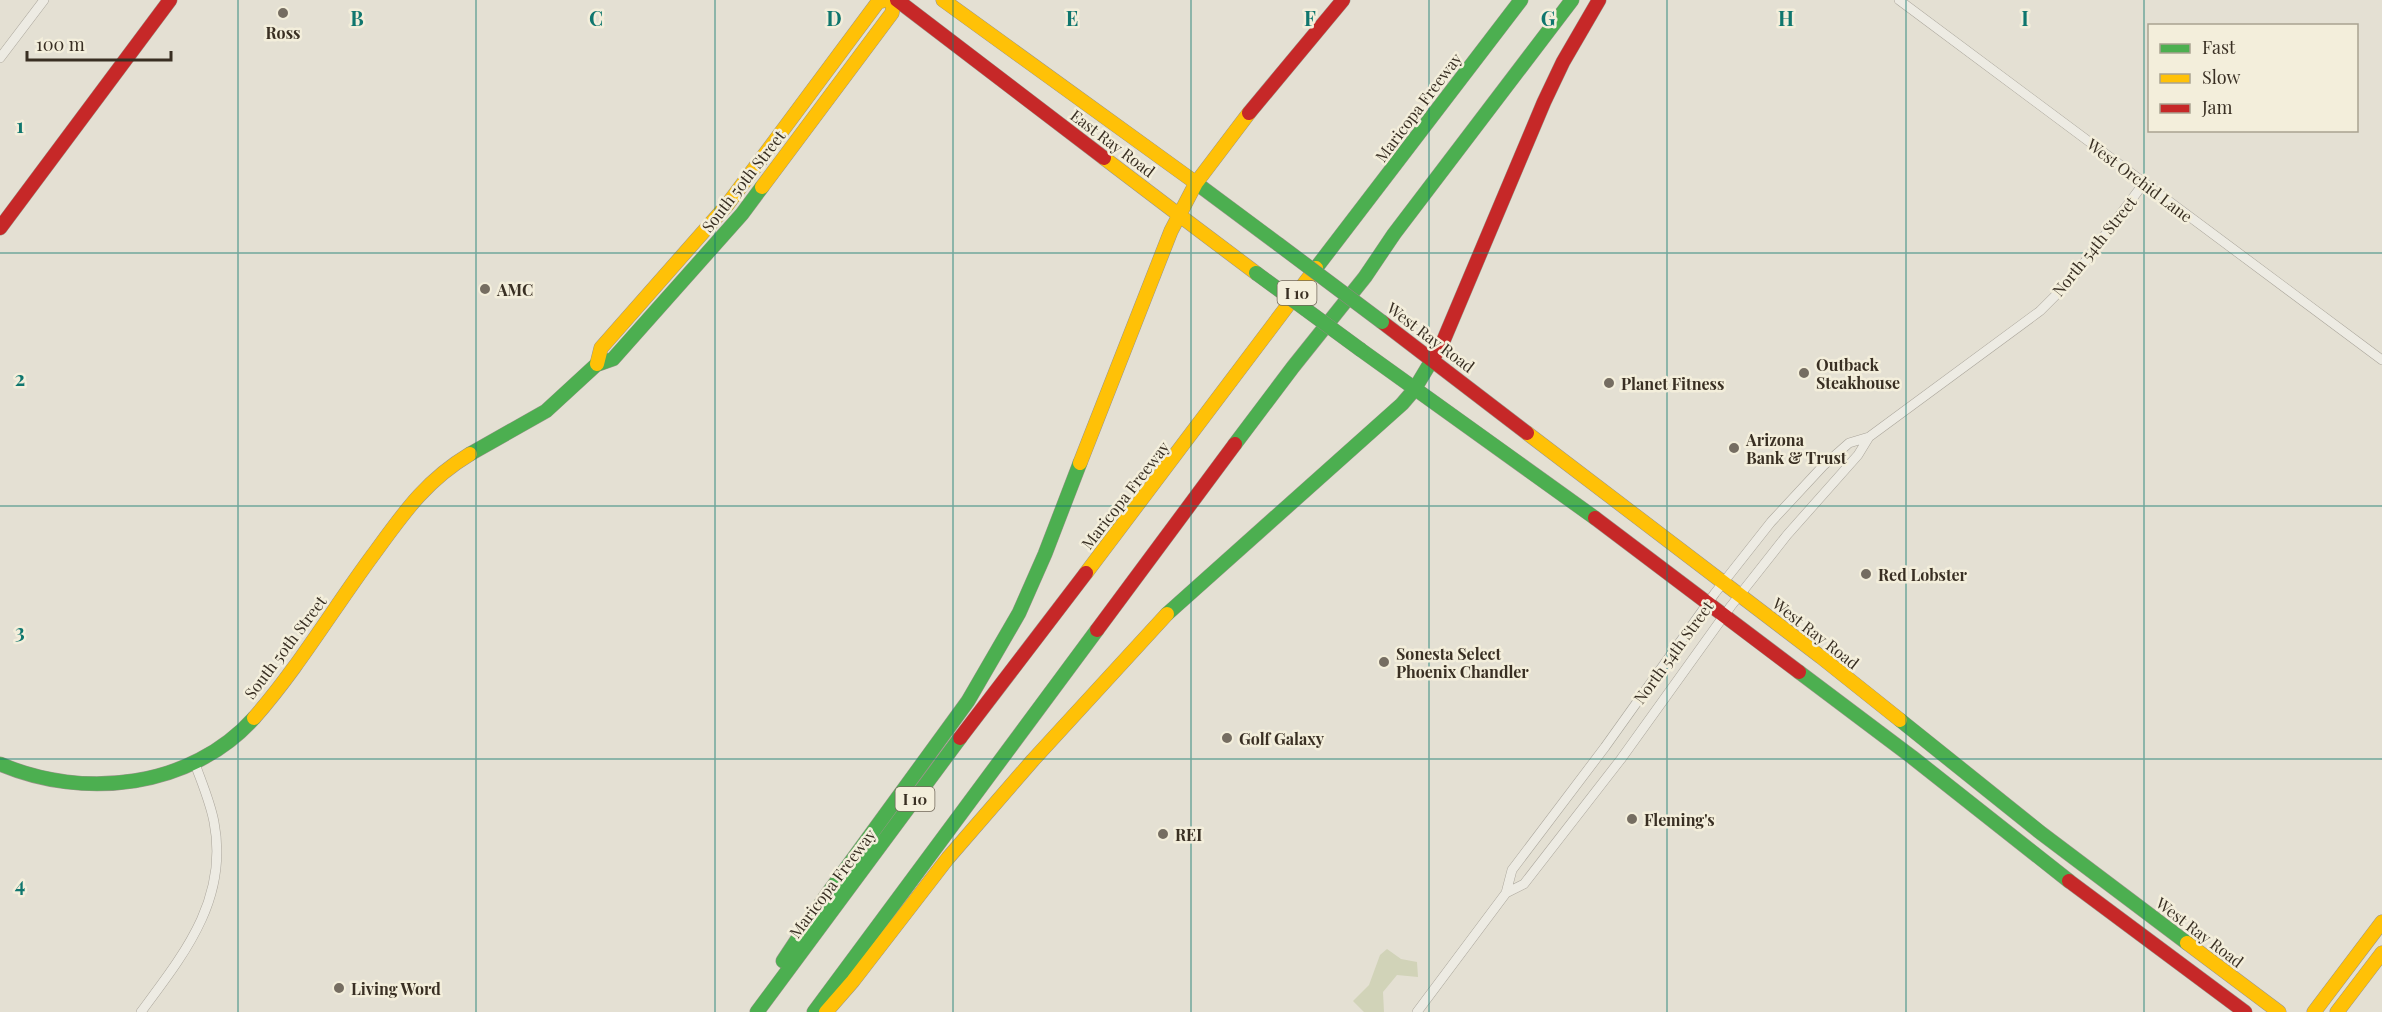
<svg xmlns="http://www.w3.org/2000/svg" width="2382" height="1012" viewBox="0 0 2382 1012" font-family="'Playfair Display',serif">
  <rect width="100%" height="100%" fill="#e4e0d3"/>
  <path fill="#d1d3b8" d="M1387,949L1401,959L1417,962L1418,977L1397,975L1383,992L1384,1012H1364L1353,1001L1369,985L1380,955Z"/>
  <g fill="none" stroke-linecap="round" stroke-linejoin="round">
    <defs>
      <path id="street" d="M1899,0L2382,360
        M0,58L44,0
        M1506,893L1524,884L1621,759L1731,606L1787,535L1858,455L1869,437
        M141,1012C184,954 229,899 214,822C210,801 201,781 194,761
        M1417,1012L1506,893L1512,870L1605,747L1715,593L1771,522L1823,466L1849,443L1869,437L2040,311L2072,279L2144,183"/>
      <path id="fast" d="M1196,183L1278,244
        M1316,268L1521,0
        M1361,350L1595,518
        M1235,444L1293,367L1365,277L1394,234L1572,0
        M470,454L546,411L596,365L613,359L742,214L762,187
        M1167,614L1402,404L1414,390L1435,355
        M1799,672L1912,757L2069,881
        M1900,720L2041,833L2187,943
        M0,764C84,800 191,788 254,718
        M783,961L826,896L968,701L1019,613L1045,554L1080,463
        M757,1012L960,738
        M814,1012L1097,630"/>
      <path id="slow" d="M943,0L1196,183
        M1104,158L1179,215
        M762,187L892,13L894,0
        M1179,215L1256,273
        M597,364L601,348L727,205L878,2L886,0
        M1527,433L1821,657L1900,720
        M1080,463L1171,231L1196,183L1249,113
        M1086,573L1316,268
        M254,718C298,668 333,609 373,555C403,514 425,481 470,454
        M2187,943L2279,1012
        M826,1012L853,981L948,858L1033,760L1167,614
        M2314,1012L2382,922
        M2337,1012L2382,953"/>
      <path id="jam" d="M897,0L1104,158
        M1249,113L1343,0
        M0,228L170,0
        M1382,322L1527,433
        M1435,355L1442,344L1544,102L1563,62L1599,0
        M1595,518L1799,672
        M1097,630L1235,444
        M960,738L1086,573
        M2069,881L2245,1012"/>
    </defs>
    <use href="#street" stroke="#aaa59b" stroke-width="10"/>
    <use href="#fast" stroke="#9a958b" stroke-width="15"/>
    <use href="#slow" stroke="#9a958b" stroke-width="15"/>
    <use href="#jam" stroke="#9a958b" stroke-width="15"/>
    <use href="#street" stroke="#edebe3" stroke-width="9"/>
    <use href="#fast" stroke="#4caf50" stroke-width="14"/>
    <use href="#slow" stroke="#ffc107" stroke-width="14"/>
    <use href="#jam" stroke="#c62828" stroke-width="14"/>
    <defs>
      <path id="fast-bridge" d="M1278,244L1382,322
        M1256,273L1361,350"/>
    </defs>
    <use href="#fast-bridge" stroke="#908b82" stroke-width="15" stroke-linecap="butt"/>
    <use href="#fast-bridge" stroke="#4caf50" stroke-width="14"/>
  </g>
  <path fill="none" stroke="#0f766e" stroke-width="1.5" stroke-opacity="0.55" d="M238,0V1012M476,0V1012M715,0V1012M953,0V1012M1191,0V1012M1429,0V1012M1667,0V1012M1906,0V1012M2144,0V1012M0,253H2382M0,506H2382M0,759H2382"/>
  <g fill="#756d61" stroke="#f3eedb" stroke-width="2">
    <circle cx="283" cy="13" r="6"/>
    <circle cx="485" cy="289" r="6"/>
    <circle cx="1804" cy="373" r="6"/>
    <circle cx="1609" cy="383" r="6"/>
    <circle cx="1734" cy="448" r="6"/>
    <circle cx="1866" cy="574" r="6"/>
    <circle cx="1384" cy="662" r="6"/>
    <circle cx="1227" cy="738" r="6"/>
    <circle cx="1632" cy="819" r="6"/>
    <circle cx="1163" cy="834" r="6"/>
    <circle cx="339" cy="988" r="6"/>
  </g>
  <g text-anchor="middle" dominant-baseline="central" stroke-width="5" stroke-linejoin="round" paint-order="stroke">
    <g fill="#f3eedb" stroke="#71685a" stroke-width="1.5">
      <rect x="1277.5" y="281" width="39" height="24" rx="4.5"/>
      <rect x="895.5" y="787" width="39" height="24" rx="4.5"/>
    </g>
    <g font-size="15" font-weight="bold" fill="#392f23">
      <text x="1297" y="293">I 10</text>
      <text x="915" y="799">I 10</text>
    </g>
    <g font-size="16" font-weight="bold" fill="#392f23" stroke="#f3eedb" text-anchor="start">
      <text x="283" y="32" text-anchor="middle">Ross</text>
      <text x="497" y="289">AMC</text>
      <text x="1816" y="364">Outback<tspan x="1816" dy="18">Steakhouse</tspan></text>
      <text x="1621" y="383">Planet Fitness</text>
      <text x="1746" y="439">Arizona<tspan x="1746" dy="18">Bank &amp; Trust</tspan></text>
      <text x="1878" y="574">Red Lobster</text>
      <text x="1396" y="653">Sonesta Select<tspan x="1396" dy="18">Phoenix Chandler</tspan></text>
      <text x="1239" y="738">Golf Galaxy</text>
      <text x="1644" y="819">Fleming's</text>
      <text x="1175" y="834">REI</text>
      <text x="351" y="988">Living Word</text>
    </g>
    <g font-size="16" fill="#392f23" stroke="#f3eedb">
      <text transform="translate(1418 107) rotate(-53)">Maricopa Freeway</text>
      <text transform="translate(1113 143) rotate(37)">East Ray Road</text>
      <text transform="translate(2140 180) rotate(37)">West Orchid Lane</text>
      <text transform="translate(743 181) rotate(-52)">South 50th Street</text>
      <text transform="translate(2094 246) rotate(-51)">North 54th Street</text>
      <text transform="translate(1431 337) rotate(37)">West Ray Road</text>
      <text transform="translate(1125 495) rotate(-52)">Maricopa Freeway</text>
      <text transform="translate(1816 633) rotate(38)">West Ray Road</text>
      <text transform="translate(285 647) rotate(-53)">South 50th Street</text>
      <text transform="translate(1673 652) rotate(-54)">North 54th Street</text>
      <text transform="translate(832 883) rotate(-53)">Maricopa Freeway</text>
      <text transform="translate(2200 932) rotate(37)">West Ray Road</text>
    </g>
  </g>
  <g font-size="20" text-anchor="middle" font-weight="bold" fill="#0f766e" stroke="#f3eedb" stroke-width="5" stroke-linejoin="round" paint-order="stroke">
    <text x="357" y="26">B</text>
    <text x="596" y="26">C</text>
    <text x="834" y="26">D</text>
    <text x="1072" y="26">E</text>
    <text x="1310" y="26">F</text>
    <text x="1548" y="26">G</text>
    <text x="1786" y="26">H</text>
    <text x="2025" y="26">I</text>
    <text x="20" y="133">1</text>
    <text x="20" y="386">2</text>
    <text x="20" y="639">3</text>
    <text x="20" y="892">4</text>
  </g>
  <rect x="2148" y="24" width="210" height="108" fill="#f3eedb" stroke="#a9a291" stroke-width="1.5"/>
  <rect x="2160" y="44" width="30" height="9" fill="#4caf50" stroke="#a9a291" stroke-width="1.5"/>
  <text x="2202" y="54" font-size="18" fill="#392f23">Fast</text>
  <rect x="2160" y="74" width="30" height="9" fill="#ffc107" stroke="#a9a291" stroke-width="1.5"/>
  <text x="2202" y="84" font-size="18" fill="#392f23">Slow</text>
  <rect x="2160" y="104" width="30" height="9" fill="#c62828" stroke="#a9a291" stroke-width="1.5"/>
  <text x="2202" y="114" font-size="18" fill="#392f23">Jam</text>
  <path d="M27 51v9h144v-9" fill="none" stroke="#392f23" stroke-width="3"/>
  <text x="36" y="51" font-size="18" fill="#392f23" stroke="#f3eedb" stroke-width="4.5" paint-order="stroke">100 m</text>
</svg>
